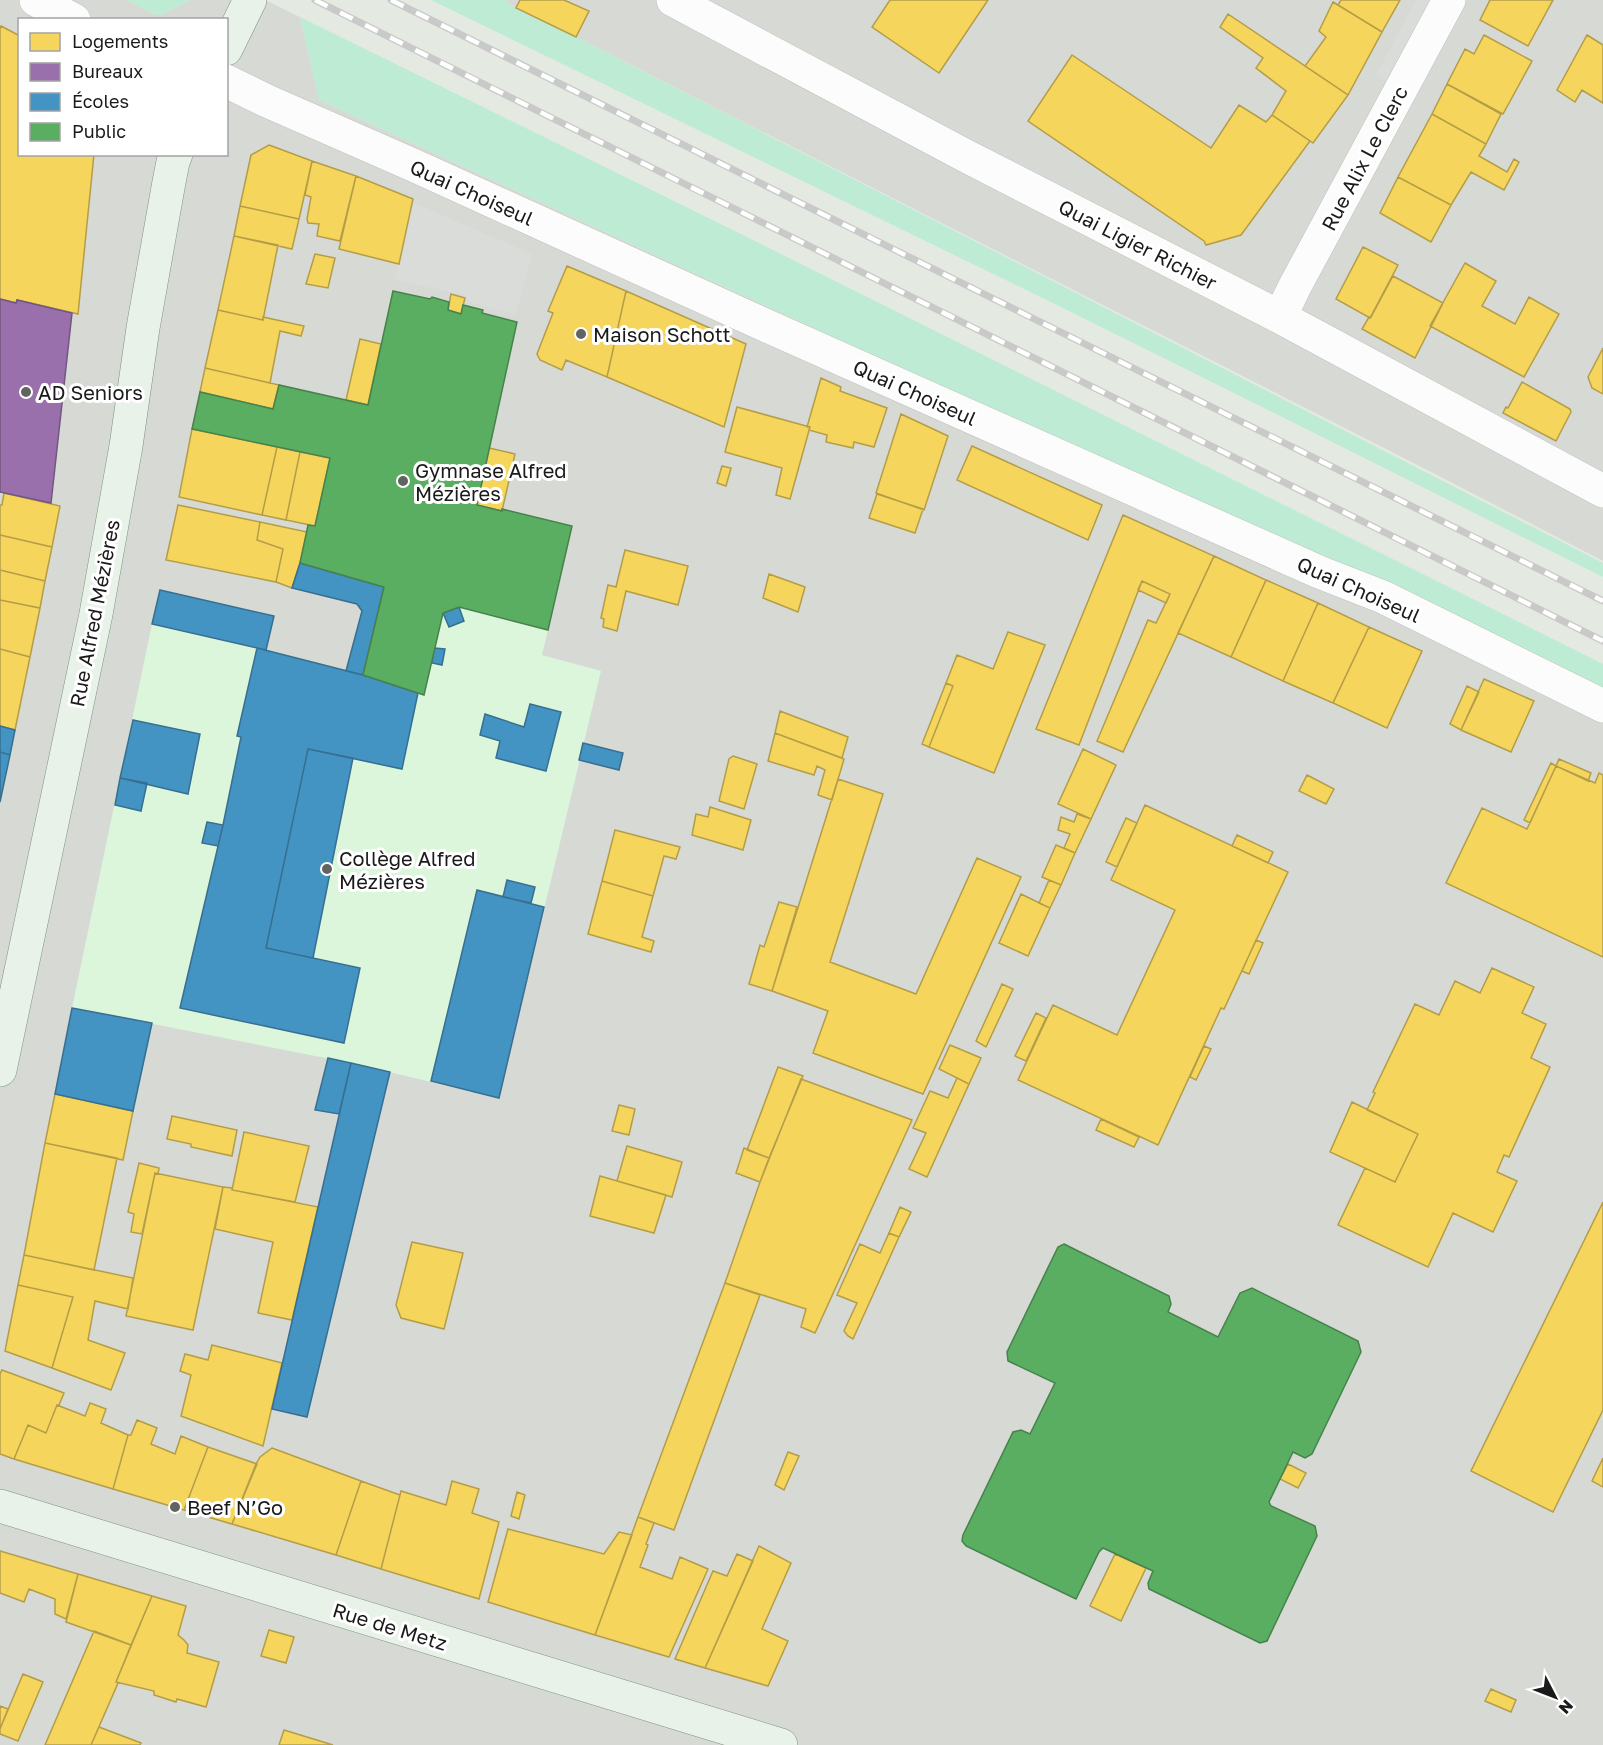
<svg xmlns="http://www.w3.org/2000/svg" width="1603" height="1745" viewBox="0 0 1603 1745" font-family="'Golos Text',sans-serif">
  <rect width="100%" height="100%" fill="#e4eae2"/>
  <path fill="#d6d9d4" fill-rule="evenodd" d="M0,0H127L156,15H160L190,0H265L300,17L319,100L900,368L1603,687V1745H0ZM20,20H226V154H20Z
    M505,0H1603V561L1439,476L576,37L516,8Z"/>
  <path fill="#dcf6dc" d="M459,607L548,630L542,655L601,671L499,1098L351,1063L72,1008L152,624L257,648L363,675L424,695L443,613Z"/>
  <path fill="#beebd4" d="M127,0H190L160,15H156Z
    M431,0H505L516,8L576,37L1603,563V577L1065,309Z
    M300,17L745,236L1603,664V687L900,368L319,100Z"/>
  <path fill="#d9dcd8" d="M1416,0H1431L1388,81L1376,75Z
    M412,202L532,254L516,315L466,301L467,296L395,280Z"/>
  <path fill="#f6d55c" stroke="#b49d48" stroke-width="1.5" d="M520,0H564L589,11L576,37L516,8Z
    M890,0H988L939,73L872,27Z
    M1341,0H1400L1382,32L1338,5Z
    M1490,0H1553L1528,46L1480,20Z
    M1333,2L1382,32L1348,95L1305,66L1326,37L1319,31Z
    M1228,14L1348,95L1313,143L1272,115L1286,91L1256,68L1263,58L1220,27Z
    M1,26L20,36V154H94L78,314L17,300L16,303L0,299V29Z
    M1484,35L1532,61L1503,114L1447,84L1465,49L1474,54Z
    M1587,35L1603,45V103L1582,90L1575,102L1557,90Z
    M1072,55L1211,148L1239,105L1266,122L1272,115L1310,141L1241,235L1206,245L1204,241L1028,121Z
    M1447,84L1501,114L1486,144L1432,114Z
    M1432,114L1486,144L1479,156L1507,172L1514,159L1519,162L1504,190L1471,172L1451,205L1398,177Z
    M269,145L312,161L299,219L240,206L251,155Z
    M312,161L356,176L340,241L317,236L319,224L308,223L307,219L311,197L305,195Z
    M356,176L413,199L399,264L339,249Z
    M1398,177L1451,205L1431,242L1380,213Z
    M240,206L299,219L292,249L234,236Z
    M234,236L278,245L263,320L218,310Z
    M1363,247L1398,265L1370,318L1336,299Z
    M315,254L335,258L328,288L306,284Z
    M1465,263L1496,281L1482,306L1515,324L1529,297L1559,314L1524,377L1430,326Z
    M567,266L626,291L607,377L566,360L562,370L540,360L537,354L553,313L548,311Z
    M1393,276L1443,303L1415,358L1362,329L1369,317H1371Z
    M626,291L746,344L724,427L607,377Z
    M451,294L465,298L461,314L448,310Z
    M218,310L263,320V317L304,326L301,336L280,331L270,383L205,368Z
    M360,339L381,344L368,405L346,400Z
    M1603,348V394L1592,388L1588,377Z
    M205,368L279,385L273,409L200,392Z
    M821,378L841,387L840,391L887,408L874,447L854,442L853,448L826,442L827,435L809,430L810,427H807Z
    M1522,382L1570,409L1571,412L1556,441L1503,413L1506,407L1508,408Z
    M737,407L810,427L790,499L776,495L782,468L725,452Z
    M901,414L948,436L924,510L876,493Z
    M192,429L277,447L262,515L179,497Z
    M972,446L1102,505L1088,540L957,480Z
    M277,447L300,452L286,520L262,515Z
    M489,448L515,454L502,511L477,505Z
    M300,452L330,458L315,526L286,520Z
    M722,466L731,468L726,486L717,483Z
    M4,493L60,506L52,547L0,535V505H2Z
    M877,494L923,509L915,533L869,518Z
    M178,505L260,522L257,540L283,549L276,582L166,560Z
    M1123,515L1214,556L1123,752L1097,741L1148,620L1156,623L1170,594L1142,581L1079,745L1036,729Z
    M260,522L307,532L300,563L292,588L276,582L283,549L257,540Z
    M0,535L52,547L45,581L0,570Z
    M625,550L688,566L678,605L626,591L617,631L603,627L604,619L601,618L608,585L616,587Z
    M1214,556L1266,580L1231,657L1178,633Z
    M0,570L45,581L40,608L0,600Z
    M769,574L805,587L798,612L763,598Z
    M1266,580L1318,603L1283,681L1231,657Z
    M1142,581L1170,594L1166,603L1138,590Z
    M0,600L40,608L30,657L0,649Z
    M1318,603L1369,627L1333,703L1283,681Z
    M1369,627L1422,651L1387,728L1333,703Z
    M1008,632L1045,645L994,773L929,747L953,686L946,683L957,655L993,669Z
    M0,649L30,657L15,730L0,726Z
    M1484,679L1534,701L1511,752L1461,730Z
    M946,683L953,686L929,747L922,744Z
    M1467,686L1479,692L1461,730L1450,724Z
    M780,711L848,737L842,758L775,733Z
    M775,733L844,759L832,800L818,795L825,770L817,766L814,775L768,761Z
    M1083,749L1116,765L1091,819L1058,804Z
    M733,756L757,764L744,809L719,801L729,759Z
    M1559,759L1591,773L1588,781L1556,766Z
    M1551,763L1556,766L1530,823L1524,820Z
    M1556,766L1595,783L1599,773L1603,775V957L1446,883L1482,808L1527,829Z
    M1307,775L1334,789L1326,804L1299,791Z
    M838,779L883,794L830,962L916,994L977,858L1021,877L923,1094L813,1053L828,1011L772,991Z
    M1145,805L1288,872L1224,1009L1221,1008L1158,1145L1018,1080L1053,1005L1117,1035L1175,910L1111,880Z
    M710,807L751,820L743,850L692,835L696,814L708,817Z
    M1077,814L1091,819L1075,853L1064,848L1070,834L1058,830L1061,817L1074,822Z
    M1126,818L1137,823L1117,867L1106,862Z
    M615,830L680,847L676,859L664,856L653,896L602,881Z
    M1237,835L1273,852L1268,863L1232,846Z
    M1056,845L1075,853L1061,885L1042,877Z
    M1049,880L1061,885L1050,908L1039,903Z
    M602,881L653,896L642,937L654,941L651,952L588,934Z
    M1021,894L1050,908L1028,956L999,943Z
    M779,902L797,907L772,991L749,984L760,945L764,947Z
    M1256,940L1263,943L1249,974L1242,971Z
    M1492,968L1534,987L1522,1013L1546,1024L1531,1058L1550,1067L1509,1157L1504,1155L1497,1172L1517,1181L1493,1232L1453,1213L1428,1267L1338,1225L1365,1168L1395,1182L1418,1134L1367,1110L1375,1093L1373,1092L1415,1004L1439,1015L1455,981L1480,993Z
    M1002,984L1013,989L986,1047L976,1041Z
    M1036,1013L1046,1018L1026,1061L1015,1056Z
    M950,1045L981,1058L969,1084L939,1069Z
    M1204,1046L1211,1049L1196,1080L1190,1077Z
    M778,1067L803,1076L769,1158L747,1150Z
    M957,1078L969,1084L927,1177L909,1169L926,1133L913,1128L930,1091L948,1098Z
    M801,1079L912,1120L815,1333L801,1327L806,1309L725,1283L760,1182Z
    M55,1094L133,1111L123,1160L45,1143Z
    M1352,1102L1418,1134L1395,1182L1330,1152Z
    M619,1105L635,1109L629,1135L612,1131Z
    M172,1116L237,1130L232,1156L191,1147V1144L167,1139Z
    M1101,1119L1139,1137L1134,1147L1096,1130Z
    M244,1132L309,1146L295,1202L232,1190Z
    M45,1143L117,1158L94,1270L24,1255Z
    M627,1146L682,1162L672,1197L617,1181Z
    M744,1148L769,1158L760,1182L736,1173Z
    M139,1163L159,1168L158,1174L155,1173L142,1234L131,1232L134,1214L128,1212Z
    M155,1173L223,1187L193,1330L126,1316Z
    M600,1176L666,1195L654,1233L590,1216Z
    M223,1187L232,1188V1190L318,1207L292,1320L258,1313L273,1242L215,1229Z
    M1603,1202V1410L1553,1512L1471,1471Z
    M900,1207L911,1212L899,1237L889,1233Z
    M889,1233L899,1237L853,1339L848,1336L844,1331L857,1303L837,1295L860,1244L880,1253Z
    M412,1242L463,1253L444,1329L401,1318L396,1305Z
    M24,1255L133,1278L128,1309L95,1301L88,1340L125,1353L111,1390L52,1368L73,1297L18,1285Z
    M725,1283L760,1295L674,1530L638,1517Z
    M18,1285L73,1297L52,1368L5,1351Z
    M212,1345L282,1363L263,1446L181,1416L191,1375L180,1371L185,1354L208,1360Z
    M2,1370L64,1393L59,1405H57L46,1433L28,1425L14,1459L0,1454V1374Z
    M90,1403L106,1409L101,1423L128,1435L113,1489L14,1459L28,1425L46,1433L57,1405L85,1416Z
    M137,1420L157,1428L151,1444L175,1454L181,1436L208,1447L184,1510L113,1489L128,1435H131Z
    M208,1447L257,1464L232,1524L184,1510Z
    M272,1448L361,1481L336,1555L232,1524L256,1464L260,1457Z
    M788,1452L799,1456L784,1490L775,1485Z
    M1603,1458V1487L1592,1481Z
    M1288,1464L1306,1473L1298,1488L1280,1479Z
    M361,1481L400,1495L381,1569L336,1555Z
    M452,1481L479,1489L472,1513L499,1522L479,1599L381,1569L401,1491L446,1505Z
    M517,1492L525,1495L519,1519L511,1516Z
    M638,1517L654,1523L646,1544L648,1545L640,1567L672,1579L680,1557L708,1569L669,1657L595,1635Z
    M508,1529L604,1554L619,1532L632,1535L595,1635L488,1602Z
    M759,1546L791,1563L762,1629L788,1641L768,1686L705,1668Z
    M0,1551L78,1574L66,1619L55,1614V1599L29,1589L24,1602L0,1593Z
    M737,1554L753,1561L705,1668L675,1659L713,1571L727,1576Z
    M1115,1554L1146,1568L1121,1621L1090,1606Z
    M78,1574L152,1596L131,1645L66,1622Z
    M152,1596L186,1606L178,1635L184,1640L188,1645L187,1653L219,1662L206,1707L177,1699L176,1702L154,1695V1691L116,1682Z
    M269,1630L294,1637L286,1663L261,1656Z
    M94,1631L131,1645L116,1682L118,1683L91,1745H45Z
    M23,1674L43,1682L18,1741L0,1734V1729Z
    M1491,1689L1516,1700L1511,1712L1485,1701Z
    M0,1706L8,1709L0,1729Z
    M99,1727L141,1743L140,1745H91Z
    M284,1730L333,1745H279Z"/>
  <path fill="#9970ab" stroke="#735680" stroke-width="1.5" d="M0,299L16,303L17,300L72,313L51,503L0,492Z"/>
  <path fill="#4393c3" stroke="#376f90" stroke-width="1.5" d="M300,563L384,587L363,675L346,671L362,611L357,604L292,588Z
    M160,590L274,616L266,650L152,624Z
    M459,607L464,621L449,627L443,613Z
    M257,648L363,675L418,693L402,769L308,749L266,948L360,968L344,1043L180,1008L223,825L241,737L237,736Z
    M434,648L445,649L442,665L432,663Z
    M530,704L561,712L546,771L496,758L500,741L480,735L485,714L524,727Z
    M133,720L200,734L188,794L120,778Z
    M0,726L15,730L10,755L0,752Z
    M583,743L623,753L619,770L579,760Z
    M308,749L353,758L313,958L266,948Z
    M0,752L10,755L0,802Z
    M120,778L147,783L141,811L115,805Z
    M207,822L223,825L218,846L202,843Z
    M507,880L535,887L531,903L503,897Z
    M477,890L544,907L499,1098L431,1081Z
    M72,1008L152,1023L133,1111L55,1094Z
    M328,1058L351,1063L339,1114L315,1110Z
    M351,1063L390,1072L307,1417L272,1409Z"/>
  <path fill="#5aae61" stroke="#47824c" stroke-width="1.5" d="M393,291L430,299L432,297L449,302L448,310L461,314L463,305L483,310L482,313L517,322L477,505L502,511V509L572,526L548,630L459,607L443,613L424,695L363,675L384,587L300,563L308,525L315,526L330,458L192,429L200,392L273,409L279,385L368,405Z
    M1064,1244L1169,1296L1171,1304L1168,1312L1218,1337L1240,1293L1252,1288L1358,1341L1361,1352L1312,1454L1305,1458L1293,1452L1269,1502L1271,1506L1315,1526L1317,1536L1267,1641L1260,1643L1149,1589L1148,1583L1153,1571L1103,1548L1099,1552L1076,1599L966,1546L962,1541L963,1535L1013,1432L1021,1430L1030,1434L1055,1383L1008,1361L1007,1352L1058,1247Z"/>
  <g fill="none" stroke-linecap="round" stroke-linejoin="round">
    <defs>
      <path id="minor" d="M36,0L74,20
        M673,0L966,156L1280,317L1603,491
        M226,81L267,101L413,165L756,321L1319,572L1383,597L1603,706
        M1280,317L1295,286L1449,0"/>
      <path id="secondary" d="M226,49L250,0
        M0,1070L96,614L126,446L143,328L169,182L173,162L176,154
        M0,1506L781,1745"/>
    </defs>
    <use href="#minor" stroke="#bfc2be" stroke-width="34"/>
    <use href="#secondary" stroke="#7b947d" stroke-width="34"/>
    <use href="#minor" stroke="#fbfcfb" stroke-width="33"/>
    <use href="#secondary" stroke="#e8f2e9" stroke-width="33"/>
    <defs>
      <path id="rail" d="M315,0L1603,641
        M391,0L1603,601"/>
    </defs>
    <use href="#rail" stroke="#c8c9c8" stroke-width="7"/>
    <use href="#rail" stroke="#fff" stroke-width="4.5" stroke-dasharray="14" stroke-linecap="butt"/>
  </g>
  <g fill="#616360" stroke="#fff" stroke-width="2">
    <circle cx="581" cy="334" r="6"/>
    <circle cx="26" cy="392" r="6"/>
    <circle cx="403" cy="481" r="6"/>
    <circle cx="327" cy="869" r="6"/>
    <circle cx="175" cy="1507" r="6"/>
  </g>
  <g text-anchor="middle" dominant-baseline="central" stroke-width="6" stroke-linejoin="round" paint-order="stroke">
    <g font-size="20" fill="#1a1a1a" stroke="#fff">
      <text transform="translate(1364 158) rotate(-62)">Rue Alix Le Clerc</text>
      <text transform="translate(472 192) rotate(24)">Quai Choiseul</text>
      <text transform="translate(1138 244) rotate(27)">Quai Ligier Richier</text>
      <text transform="translate(915 392) rotate(24)">Quai Choiseul</text>
      <text transform="translate(1359 589) rotate(24)">Quai Choiseul</text>
      <text transform="translate(94 613) rotate(-79)">Rue Alfred Mézières</text>
      <text transform="translate(390 1626) rotate(17)">Rue de Metz</text>
    </g>
    <g font-size="20" fill="#1a1a1a" stroke="#fff" text-anchor="start">
      <text x="593" y="334">Maison Schott</text>
      <text x="38" y="392">AD Seniors</text>
      <text x="415" y="470">Gymnase Alfred<tspan x="415" dy="23">Mézières</tspan></text>
      <text x="339" y="858">Collège Alfred<tspan x="339" dy="23">Mézières</tspan></text>
      <text x="187" y="1507">Beef N’Go</text>
    </g>
  </g>
  <rect x="18" y="18" width="210" height="138" fill="#ffffff" stroke="#a3a3a3" stroke-width="1.5"/>
  <rect x="30" y="33" width="30" height="18" fill="#f6d55c" stroke="#a3a3a3" stroke-width="1.5"/>
  <text x="72" y="48" font-size="18" fill="#1a1a1a">Logements</text>
  <rect x="30" y="63" width="30" height="18" fill="#9970ab" stroke="#a3a3a3" stroke-width="1.5"/>
  <text x="72" y="78" font-size="18" fill="#1a1a1a">Bureaux</text>
  <rect x="30" y="93" width="30" height="18" fill="#4393c3" stroke="#a3a3a3" stroke-width="1.5"/>
  <text x="72" y="108" font-size="18" fill="#1a1a1a">Écoles</text>
  <rect x="30" y="123" width="30" height="18" fill="#5aae61" stroke="#a3a3a3" stroke-width="1.5"/>
  <text x="72" y="138" font-size="18" fill="#1a1a1a">Public</text>
  <g transform="translate(1555 1697) rotate(132)" stroke="#ffffff" stroke-width="4.5" paint-order="stroke">
  <path d="M0-4.5L10 22L0 15L-10 22Z" fill="#1a1a1a"/>
  <text y="-9" font-size="16" font-weight="bold" text-anchor="middle" fill="#1a1a1a">N</text>
  </g>
</svg>
